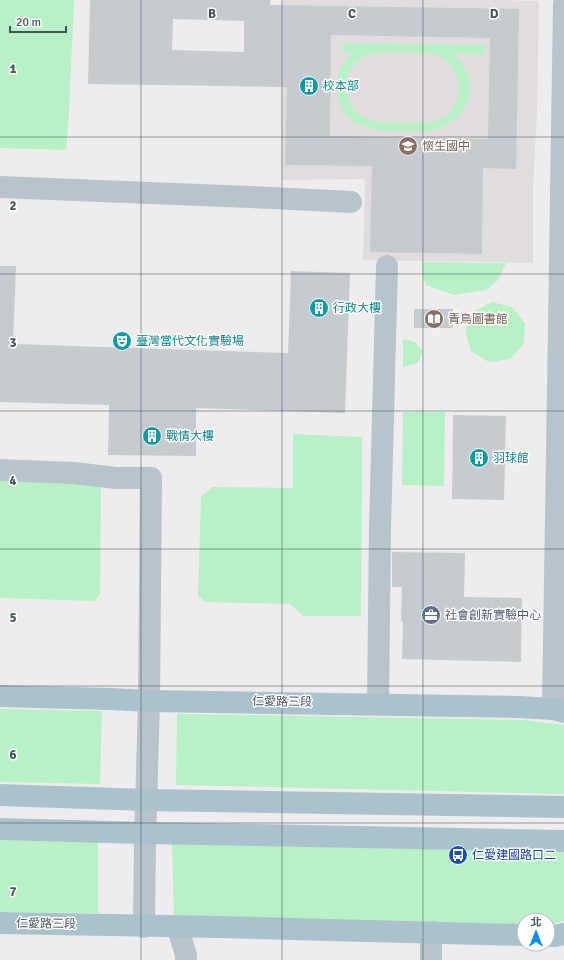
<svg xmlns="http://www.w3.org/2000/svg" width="564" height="960" viewBox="0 0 564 960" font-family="Signika,'Noto Sans TC',sans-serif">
  <rect width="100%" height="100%" fill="#efeced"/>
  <path fill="#e1dddf" d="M282,0H496L539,1L537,112L533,188V263L363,260L365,179L281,180Z"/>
  <path fill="#b7f1c5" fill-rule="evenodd" d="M0,0H74L69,112L66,150L0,148Z
    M343,43L485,45V54H453C456,57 460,61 463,65C481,94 461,124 431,131C396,131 341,139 337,89C336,75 343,61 354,52H343ZM375,53C391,53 428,50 441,57C469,72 464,116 432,122C423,123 376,123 369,120C344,111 339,77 358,60C363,56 369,55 375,53Z
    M423,262L506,263L498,280L486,290L454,295L426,285L422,274Z
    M492,302L512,307L525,323L524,344L510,359L489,362L471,351L465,331L473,312Z
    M403,339L415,342L423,351L418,363L403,367Z
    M403,412H445L444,486L402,485Z
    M293,434L362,437L361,616H304L290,604L206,602L198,596L201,497L212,487L293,488Z
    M0,480L96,483L101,488L100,594L95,601L0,598Z
    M0,709L102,711L100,784L0,782Z
    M177,714L523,720L564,725V794L176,785Z
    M0,840L98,842V913L0,912Z
    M172,844L564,852V921L550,925H548V920H524V924L174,917Z"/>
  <path fill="#c6cbd0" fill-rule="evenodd" d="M90,0H270V5L519,9L516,169L483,168L482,254L370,252L372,166L285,165L287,87L88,84ZM173,19L244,21V52L172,50ZM331,35L490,38L488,139L330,136Z
    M0,266H16L13,344L288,353L291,271L350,273L345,413L196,408V456L108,455L109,405L0,402Z
    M414,309H453V328H414Z
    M453,415L506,416L504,500L452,499Z
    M392,552L465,553L464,597L522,598L521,662L402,659L403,621H401L402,587H392Z"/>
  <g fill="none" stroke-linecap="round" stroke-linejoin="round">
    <path stroke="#b7c4cb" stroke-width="22" d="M0,187L272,198L351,202
      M0,470L74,473L116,478H151L149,701L145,842L144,927
      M378,704L380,528L387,266
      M553,709L564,4
      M177,926L186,955V960
      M431,932V960"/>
    <path stroke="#aac1ce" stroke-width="22" d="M0,696L111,699L149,701L518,707L553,709L564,712
      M0,795L146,800L564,807
      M0,829L145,833L564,841
      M0,923L220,927L524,935
      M548,936H555L564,934"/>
  </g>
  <path fill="none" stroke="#44535b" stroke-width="1" stroke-opacity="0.55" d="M141,0V960M282,0V960M423,0V960M0,137H564M0,274H564M0,411H564M0,549H564M0,686H564M0,823H564"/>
  <defs>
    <symbol id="building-disc" viewBox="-11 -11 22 22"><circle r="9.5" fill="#0f9aa8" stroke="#fff"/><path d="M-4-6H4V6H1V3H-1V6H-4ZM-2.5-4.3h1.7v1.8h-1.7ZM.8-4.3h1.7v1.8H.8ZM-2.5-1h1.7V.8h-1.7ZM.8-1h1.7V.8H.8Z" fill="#fff"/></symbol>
    <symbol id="school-disc" viewBox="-11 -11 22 22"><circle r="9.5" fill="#8d6e63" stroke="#fff"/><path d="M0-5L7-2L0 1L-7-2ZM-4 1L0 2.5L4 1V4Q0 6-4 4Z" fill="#fff"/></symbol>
    <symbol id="library-disc" viewBox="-11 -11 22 22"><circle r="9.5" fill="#8d6e63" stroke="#fff"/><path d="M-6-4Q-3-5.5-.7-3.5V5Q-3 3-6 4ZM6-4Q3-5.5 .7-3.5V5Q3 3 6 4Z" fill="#fff"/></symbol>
    <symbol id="theatre-disc" viewBox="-11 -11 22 22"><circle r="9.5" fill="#0f9aa8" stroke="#fff"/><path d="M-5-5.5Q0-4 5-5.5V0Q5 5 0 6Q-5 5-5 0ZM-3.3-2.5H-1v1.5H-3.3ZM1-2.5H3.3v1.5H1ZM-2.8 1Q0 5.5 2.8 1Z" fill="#fff"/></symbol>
    <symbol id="office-disc" viewBox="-11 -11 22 22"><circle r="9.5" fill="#5c6f8a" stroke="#fff"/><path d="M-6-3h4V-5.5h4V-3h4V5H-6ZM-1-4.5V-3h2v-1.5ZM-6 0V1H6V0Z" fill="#fff"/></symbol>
    <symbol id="bus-disc" viewBox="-11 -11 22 22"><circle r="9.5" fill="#1a4fb4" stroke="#fff"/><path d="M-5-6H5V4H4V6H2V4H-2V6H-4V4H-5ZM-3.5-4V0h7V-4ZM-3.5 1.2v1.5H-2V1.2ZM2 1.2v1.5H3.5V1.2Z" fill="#fff"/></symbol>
  </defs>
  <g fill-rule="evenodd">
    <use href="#building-disc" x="298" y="75" width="22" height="22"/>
    <use href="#school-disc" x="397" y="135" width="22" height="22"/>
    <use href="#building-disc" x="308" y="297" width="22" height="22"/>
    <use href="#library-disc" x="423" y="308" width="22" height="22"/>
    <use href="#theatre-disc" x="111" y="330" width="22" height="22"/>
    <use href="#building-disc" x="141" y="425" width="22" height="22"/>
    <use href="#building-disc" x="468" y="447" width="22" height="22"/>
    <use href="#office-disc" x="420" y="604" width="22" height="22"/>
    <use href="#bus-disc" x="447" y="844" width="22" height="22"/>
  </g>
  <g text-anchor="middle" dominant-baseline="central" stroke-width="3" stroke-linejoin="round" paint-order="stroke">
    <g font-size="12" fill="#0d838f" stroke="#fff" text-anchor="start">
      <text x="323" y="86">校本部</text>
      <text x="333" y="308">行政大樓</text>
      <text x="136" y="341">臺灣當代文化實驗場</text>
      <text x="166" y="436">戰情大樓</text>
      <text x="493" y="458">羽球館</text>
    </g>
    <g font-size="12" fill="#785e54" stroke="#fff" text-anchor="start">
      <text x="422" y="146">懷生國中</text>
      <text x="448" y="319">青鳥圖書館</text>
    </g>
    <g font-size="12" fill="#4e5e75" stroke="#fff" text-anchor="start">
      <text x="445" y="615">社會創新實驗中心</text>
    </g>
    <g font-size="12" fill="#44535b" stroke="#fff">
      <text transform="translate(282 702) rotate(1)">仁愛路三段</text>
      <text transform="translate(46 924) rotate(1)">仁愛路三段</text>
    </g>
    <g font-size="12" fill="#164399" stroke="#fff" text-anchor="start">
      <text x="472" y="855">仁愛建國路口二</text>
    </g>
  </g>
  <g font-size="13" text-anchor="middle" font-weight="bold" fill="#44535b" stroke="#fff" stroke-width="3" stroke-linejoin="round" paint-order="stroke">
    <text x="212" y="18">B</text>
    <text x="352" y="18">C</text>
    <text x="494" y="18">D</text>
    <text x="13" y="73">1</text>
    <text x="13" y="210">2</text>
    <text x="13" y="347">3</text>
    <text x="13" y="485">4</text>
    <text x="13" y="622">5</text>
    <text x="13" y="759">6</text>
    <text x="13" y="896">7</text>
  </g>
  <g transform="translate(536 932)"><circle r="19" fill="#ffffff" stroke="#b4babd"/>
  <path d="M0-3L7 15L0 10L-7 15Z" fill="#0e8de7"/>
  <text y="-6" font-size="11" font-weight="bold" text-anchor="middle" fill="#44535b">北</text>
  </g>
  <path d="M10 26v6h56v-6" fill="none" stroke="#44535b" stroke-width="2"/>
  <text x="16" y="26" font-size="12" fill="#44535b" stroke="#ffffff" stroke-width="3" paint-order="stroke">20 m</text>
</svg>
